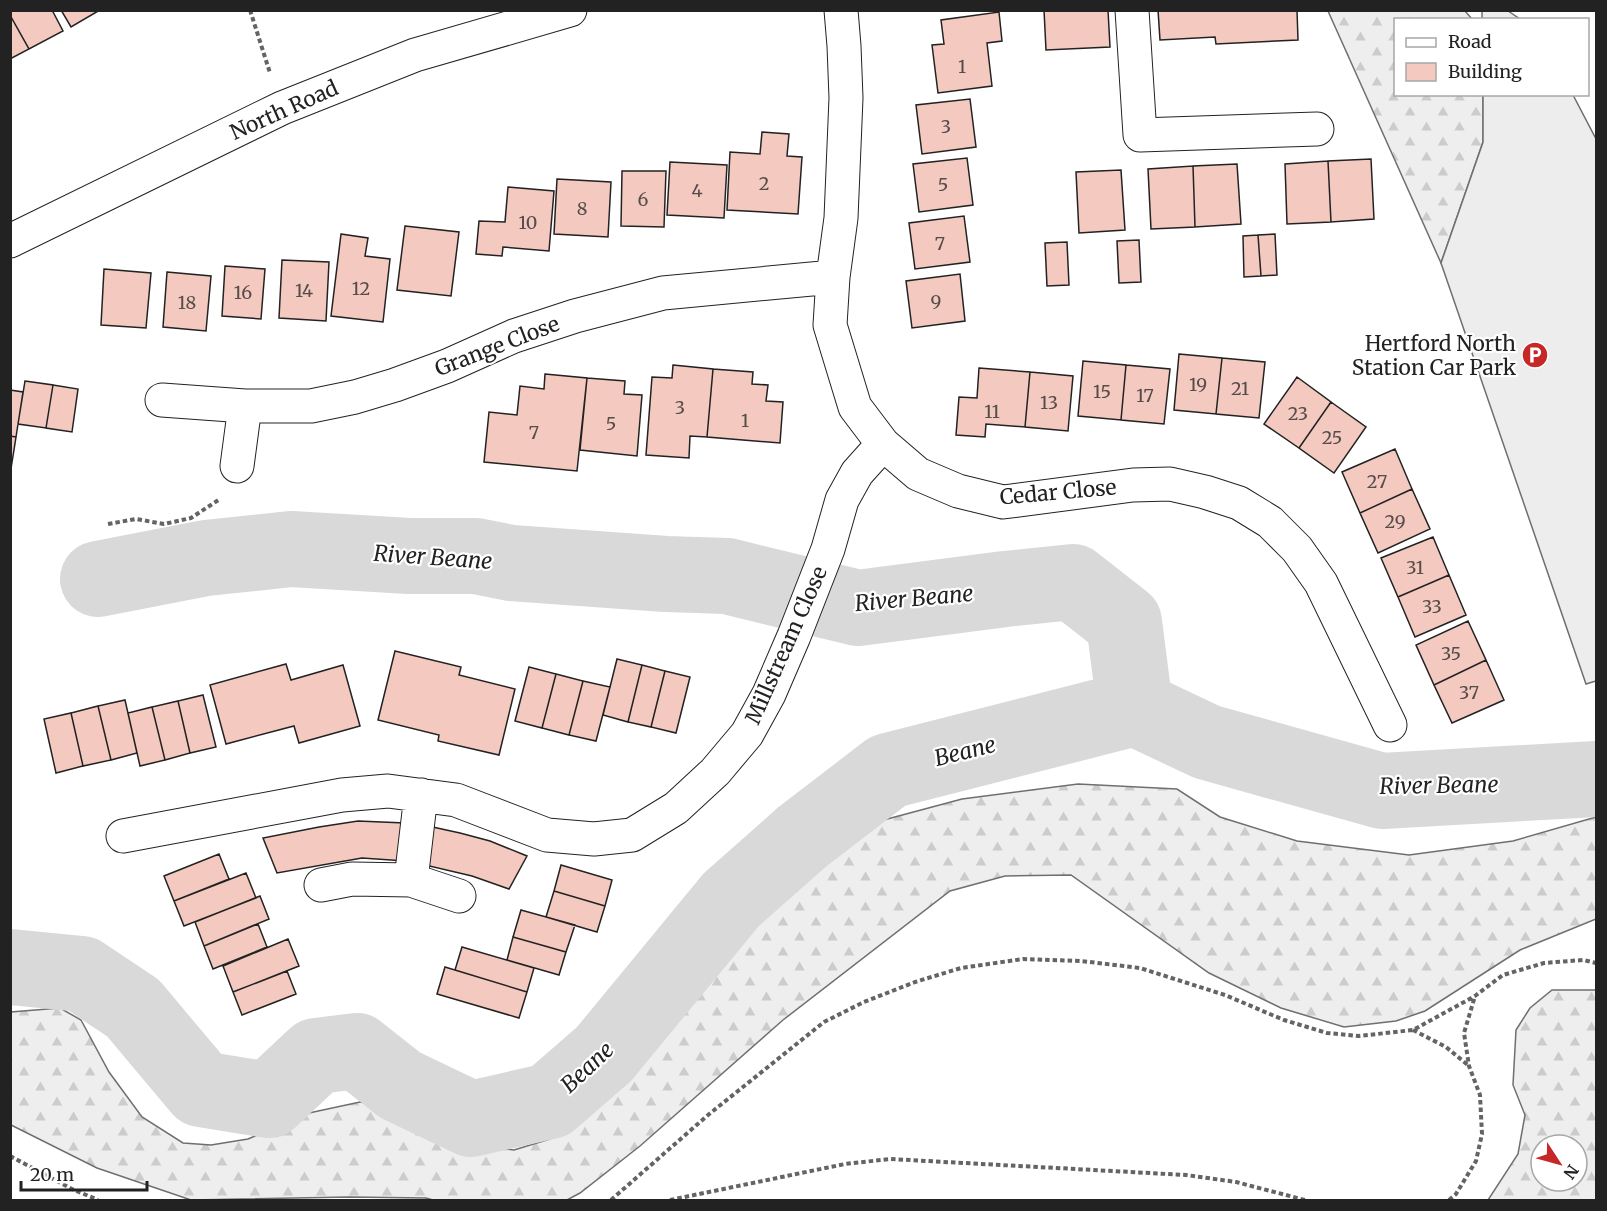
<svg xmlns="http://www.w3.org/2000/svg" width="1607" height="1211" viewBox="0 0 1607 1211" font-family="Merriweather,serif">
  <defs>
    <pattern id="forest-firs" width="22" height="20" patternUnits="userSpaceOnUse" patternTransform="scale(1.5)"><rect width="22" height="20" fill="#eee"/><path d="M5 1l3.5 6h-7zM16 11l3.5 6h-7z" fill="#ccc"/></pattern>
  </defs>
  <rect width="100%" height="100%" fill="#fff"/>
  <path fill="url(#forest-firs)" stroke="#6f6f6f" stroke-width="1.5" fill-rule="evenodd" d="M1328,11H1465L1472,19L1396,20V94L1483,95V142L1441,263Z
    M1078,784L1177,789L1220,817L1297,841L1409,855L1513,841L1596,817V919L1520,950L1425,1011L1396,1021L1344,1027L1281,1008L1209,973L1071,875L1005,876L950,891L783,1020L640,1146L580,1193L567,1200H433L426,1198L349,1197L191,1200L97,1168L11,1125V1012L60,1008L81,1020L109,1072L142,1117L183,1143L211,1145L248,1139L309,1113L360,1102L395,1108L479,1145L514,1150L550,1139L583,1117L625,1068L724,941L806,860L865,825L962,799Z
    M1552,990H1596V1200H1488L1518,1154L1525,1115L1513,1085L1516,1030L1530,1008ZM1541,1145H1577V1181H1541Z"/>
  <path fill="#ededed" stroke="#6f6f6f" stroke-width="1.5" d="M1482,11H1508L1520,19H1482Z
    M1483,95H1573L1596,139V681L1586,684L1441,263L1483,142Z"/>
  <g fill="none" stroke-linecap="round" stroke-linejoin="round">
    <path stroke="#d9d9d9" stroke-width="76" d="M98,579L206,558L291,549L409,556H476L511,563L666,574L727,576L858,608L1005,589L1073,582L1124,622L1135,708
      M1135,708L1207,742L1382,791L1596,779
      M10,967L82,974L133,1008L201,1089L269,1100L316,1056L357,1051L400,1085L471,1119L550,1101L604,1054L731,900L802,837L888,771L1135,708"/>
  </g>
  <path fill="#f3c9c0" stroke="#222" stroke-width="1.5" d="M10,10H52L63,31L29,49L10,15Z
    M61,10H100L71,27Z
    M1044,10H1108L1110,47L1046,50Z
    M1158,10H1297L1298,40L1216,44L1215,37L1160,40Z
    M999,12L1002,41L987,43L992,86L938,93L932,45L944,44L941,20Z
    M10,15L29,49L10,59Z
    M970,99L976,147L922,154L916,105Z
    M762,132L789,134L787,156L802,157L798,214L727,210L730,152L760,154Z
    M967,158L973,205L919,212L913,164Z
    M1371,159L1374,219L1331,222L1328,161Z
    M1328,161L1331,222L1287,224L1285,164Z
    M670,162L727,165L724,218L667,215Z
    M1237,164L1241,224L1195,227L1193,166Z
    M1193,166L1195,227L1151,229L1148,169Z
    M1121,170L1125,230L1079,233L1076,172Z
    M622,171H666L664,227L621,226Z
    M557,179L611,182L608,237L554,234Z
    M508,187L554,191L549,251L503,247L502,256L476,254L479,221L505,222Z
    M964,216L970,262L915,269L909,223Z
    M405,226L459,232L451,296L397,290Z
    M341,234L368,238L365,256L390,259L383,322L331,316Z
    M1275,234L1277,275L1261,276L1258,235Z
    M1258,235L1261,276L1244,277L1243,236Z
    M1139,240L1141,282L1119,283L1117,241Z
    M1067,242L1069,285L1047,286L1045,243Z
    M282,260L329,262L326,321L279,318Z
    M225,266L265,269L261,319L222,316Z
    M104,269L151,273L146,328L101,325Z
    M167,272L211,276L206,331L163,327Z
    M960,274L965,321L912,328L906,281Z
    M1179,354L1222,358L1216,414L1174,410Z
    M1222,358L1265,362L1259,418L1216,414Z
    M1083,361L1126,365L1121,420L1078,416Z
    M673,365L713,369L707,437L690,436L689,458L646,455L652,377L672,378Z
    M1126,365L1170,369L1164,424L1121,420Z
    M979,368L1030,372L1025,427L986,424L985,437L956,435L959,397L977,398Z
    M713,369L753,372L752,384L768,385L766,401L783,402L780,443L707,437Z
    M1030,372L1073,376L1068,431L1025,427Z
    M545,374L587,378L577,471L484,462L489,412L517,415L520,386L544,389Z
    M1297,377L1331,402L1299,448L1264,424Z
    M587,378L625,381L624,394L642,395L637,456L580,450Z
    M25,381L53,385L46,428L18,424Z
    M53,385L78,389L72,432L46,428Z
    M10,390L23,392L16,437L10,436Z
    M1331,402L1366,427L1334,473L1299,448Z
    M10,436L16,437L10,475Z
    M1395,449L1412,489L1360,513L1342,472Z
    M1412,489L1430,529L1378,553L1360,513Z
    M1433,537L1449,575L1398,597L1381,558Z
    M1449,575L1466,615L1415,637L1398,597Z
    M1468,621L1486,660L1434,685L1416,645Z
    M395,651L461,667L459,675L515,689L499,755L438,741L439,735L378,720Z
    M617,659L642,665L628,722L603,715Z
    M1486,660L1504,700L1452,723L1434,685Z
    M286,664L291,680L343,665L360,726L299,743L294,726L226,744L210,685Z
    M642,665L665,671L651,727L628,722Z
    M529,667L556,674L542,728L515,721Z
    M665,671L690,677L676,733L651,727Z
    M556,674L583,681L569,735L542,728Z
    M583,681L610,687L596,741L569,735Z
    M203,695L216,747L190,753L178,701Z
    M125,700L137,753L111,760L98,706Z
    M178,701L190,753L165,760L152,707Z
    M98,706L111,760L83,766L71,713Z
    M152,707L165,760L140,766L128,713Z
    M71,713L83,766L56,773L44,719Z
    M358,821L405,823V861L362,858L277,873L263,838L319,827Z
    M428,826L460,833L490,841L527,856L509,889L472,876L425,865Z
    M219,854L229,879L174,901L164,876Z
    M561,865L612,880L605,906L554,891Z
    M246,873L256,898L184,926L174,901Z
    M554,891L605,906L597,932L546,917Z
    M260,896L269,919L204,946L195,922Z
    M521,910L575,925L566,952L513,937Z
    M258,924L267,947L213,969L204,946Z
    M513,937L566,952L559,975L507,960Z
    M288,939L299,966L233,992L223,966Z
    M462,947L534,968L527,992L455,970Z
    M445,967L527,992L519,1018L437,994Z
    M287,971L296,994L242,1015L233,992Z"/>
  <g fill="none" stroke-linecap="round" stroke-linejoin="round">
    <defs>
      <path id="minor" d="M841,10L844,46L846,98L841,218L833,277L830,325L855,407L883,444L918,474L958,491L1003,502L1133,485L1170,484L1205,492L1239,503L1270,522L1297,549L1321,583L1390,725
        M1132,10L1140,135L1317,129
        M162,400L245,406H311L355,397L395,385L447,366L514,336L575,316L663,293L833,277
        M237,466L245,406
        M123,836L342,795L388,791L456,800L547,835L594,839L632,835L676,808L715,772L747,734L769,694L794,636L828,549L842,500L857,473L883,444
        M411,880L421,795
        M321,885L352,879L411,880L459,896"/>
      <path id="major" d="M10,241L282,108L415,55L570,10"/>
    </defs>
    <use href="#minor" stroke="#222" stroke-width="35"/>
    <use href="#major" stroke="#222" stroke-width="35"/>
    <path stroke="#646464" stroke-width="4" stroke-dasharray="4.5 3" stroke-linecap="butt" d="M250,10L270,73
      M108,524L136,519L164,524L191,518L220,499
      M1413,1030L1446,1047L1469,1066
      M10,1156L72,1189L98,1200
      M611,1200L708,1115L824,1022L864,1002L915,982L961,968L1023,959L1081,961L1140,968L1225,995L1284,1020L1327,1033L1359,1036L1413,1030L1475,996L1503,975L1544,963L1583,960L1596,963
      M670,1200L845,1164L890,1159L1186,1175L1236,1182L1305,1200
      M1449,1200L1456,1194L1476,1161L1482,1134L1480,1095L1469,1066L1464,1033L1475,996"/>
    <use href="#minor" stroke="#fff" stroke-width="33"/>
    <use href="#major" stroke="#fff" stroke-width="33"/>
  </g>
  <defs>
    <symbol id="parking-disc" viewBox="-11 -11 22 22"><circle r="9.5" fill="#c62828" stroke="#fff"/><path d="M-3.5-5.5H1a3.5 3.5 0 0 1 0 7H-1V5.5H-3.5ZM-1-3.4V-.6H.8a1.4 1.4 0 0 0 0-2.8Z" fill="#fff"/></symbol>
  </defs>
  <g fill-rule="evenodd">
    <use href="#parking-disc" x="1520" y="340" width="30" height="30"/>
  </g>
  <g text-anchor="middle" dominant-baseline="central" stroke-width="4.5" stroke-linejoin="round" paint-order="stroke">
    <g font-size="18" fill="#564c4a">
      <text x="962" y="66">1</text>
      <text x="946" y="126">3</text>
      <text x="764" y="183">2</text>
      <text x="943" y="184">5</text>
      <text x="697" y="190">4</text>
      <text x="643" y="199">6</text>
      <text x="582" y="208">8</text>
      <text x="528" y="222">10</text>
      <text x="940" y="243">7</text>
      <text x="361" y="288">12</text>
      <text x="304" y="290">14</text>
      <text x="243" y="292">16</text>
      <text x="936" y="301">9</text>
      <text x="187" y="302">18</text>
      <text x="1198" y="384">19</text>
      <text x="1240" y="388">21</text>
      <text x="1102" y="391">15</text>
      <text x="1145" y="395">17</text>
      <text x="1049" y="402">13</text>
      <text x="680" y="407">3</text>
      <text x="992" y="411">11</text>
      <text x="1298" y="413">23</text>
      <text x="745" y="420">1</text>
      <text x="611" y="423">5</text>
      <text x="534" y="432">7</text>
      <text x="1332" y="437">25</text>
      <text x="1377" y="481">27</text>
      <text x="1395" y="521">29</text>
      <text x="1415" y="567">31</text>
      <text x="1432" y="606">33</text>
      <text x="1451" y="653">35</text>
      <text x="1469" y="692">37</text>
    </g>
    <g font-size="21" fill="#222" stroke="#fff">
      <text transform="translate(284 110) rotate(-24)">North Road</text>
      <text transform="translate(497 346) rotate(-21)">Grange Close</text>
      <text transform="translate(1058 492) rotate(-5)">Cedar Close</text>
      <text transform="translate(786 645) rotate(-66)">Millstream Close</text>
    </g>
    <g font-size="21" fill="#222" stroke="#fff" text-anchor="end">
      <text x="1516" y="343">Hertford North<tspan x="1516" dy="24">Station Car Park</tspan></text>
    </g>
    <g font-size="22" font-style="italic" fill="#222" stroke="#fff">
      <text transform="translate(433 557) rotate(4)">River Beane</text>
      <text transform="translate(914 598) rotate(-5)">River Beane</text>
      <text transform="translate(965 751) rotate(-14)">Beane</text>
      <text transform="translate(1439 785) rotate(-1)">River Beane</text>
      <text transform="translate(587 1067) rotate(-43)">Beane</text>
    </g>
  </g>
  <rect width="1607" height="1211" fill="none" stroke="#222222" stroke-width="24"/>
  <rect x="1394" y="18" width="195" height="78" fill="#ffffff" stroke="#a7a7a7" stroke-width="1.5"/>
  <rect x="1406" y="38" width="30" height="9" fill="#ffffff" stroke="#a7a7a7" stroke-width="1.5"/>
  <text x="1448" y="48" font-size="18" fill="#222222">Road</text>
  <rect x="1406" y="63" width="30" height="18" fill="#f3c9c0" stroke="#a7a7a7" stroke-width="1.5"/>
  <text x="1448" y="78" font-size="18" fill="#222222">Building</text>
  <g transform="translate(1559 1163) rotate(126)"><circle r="28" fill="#ffffff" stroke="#a7a7a7" stroke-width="1.5"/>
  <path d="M0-4.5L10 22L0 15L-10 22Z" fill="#c62828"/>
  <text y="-9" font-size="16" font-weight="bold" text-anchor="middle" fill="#222222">N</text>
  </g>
  <path d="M21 1181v9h126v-9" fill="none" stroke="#222222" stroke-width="3"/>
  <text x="30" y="1181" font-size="18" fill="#222222" stroke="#ffffff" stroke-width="4.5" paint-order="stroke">20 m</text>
</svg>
